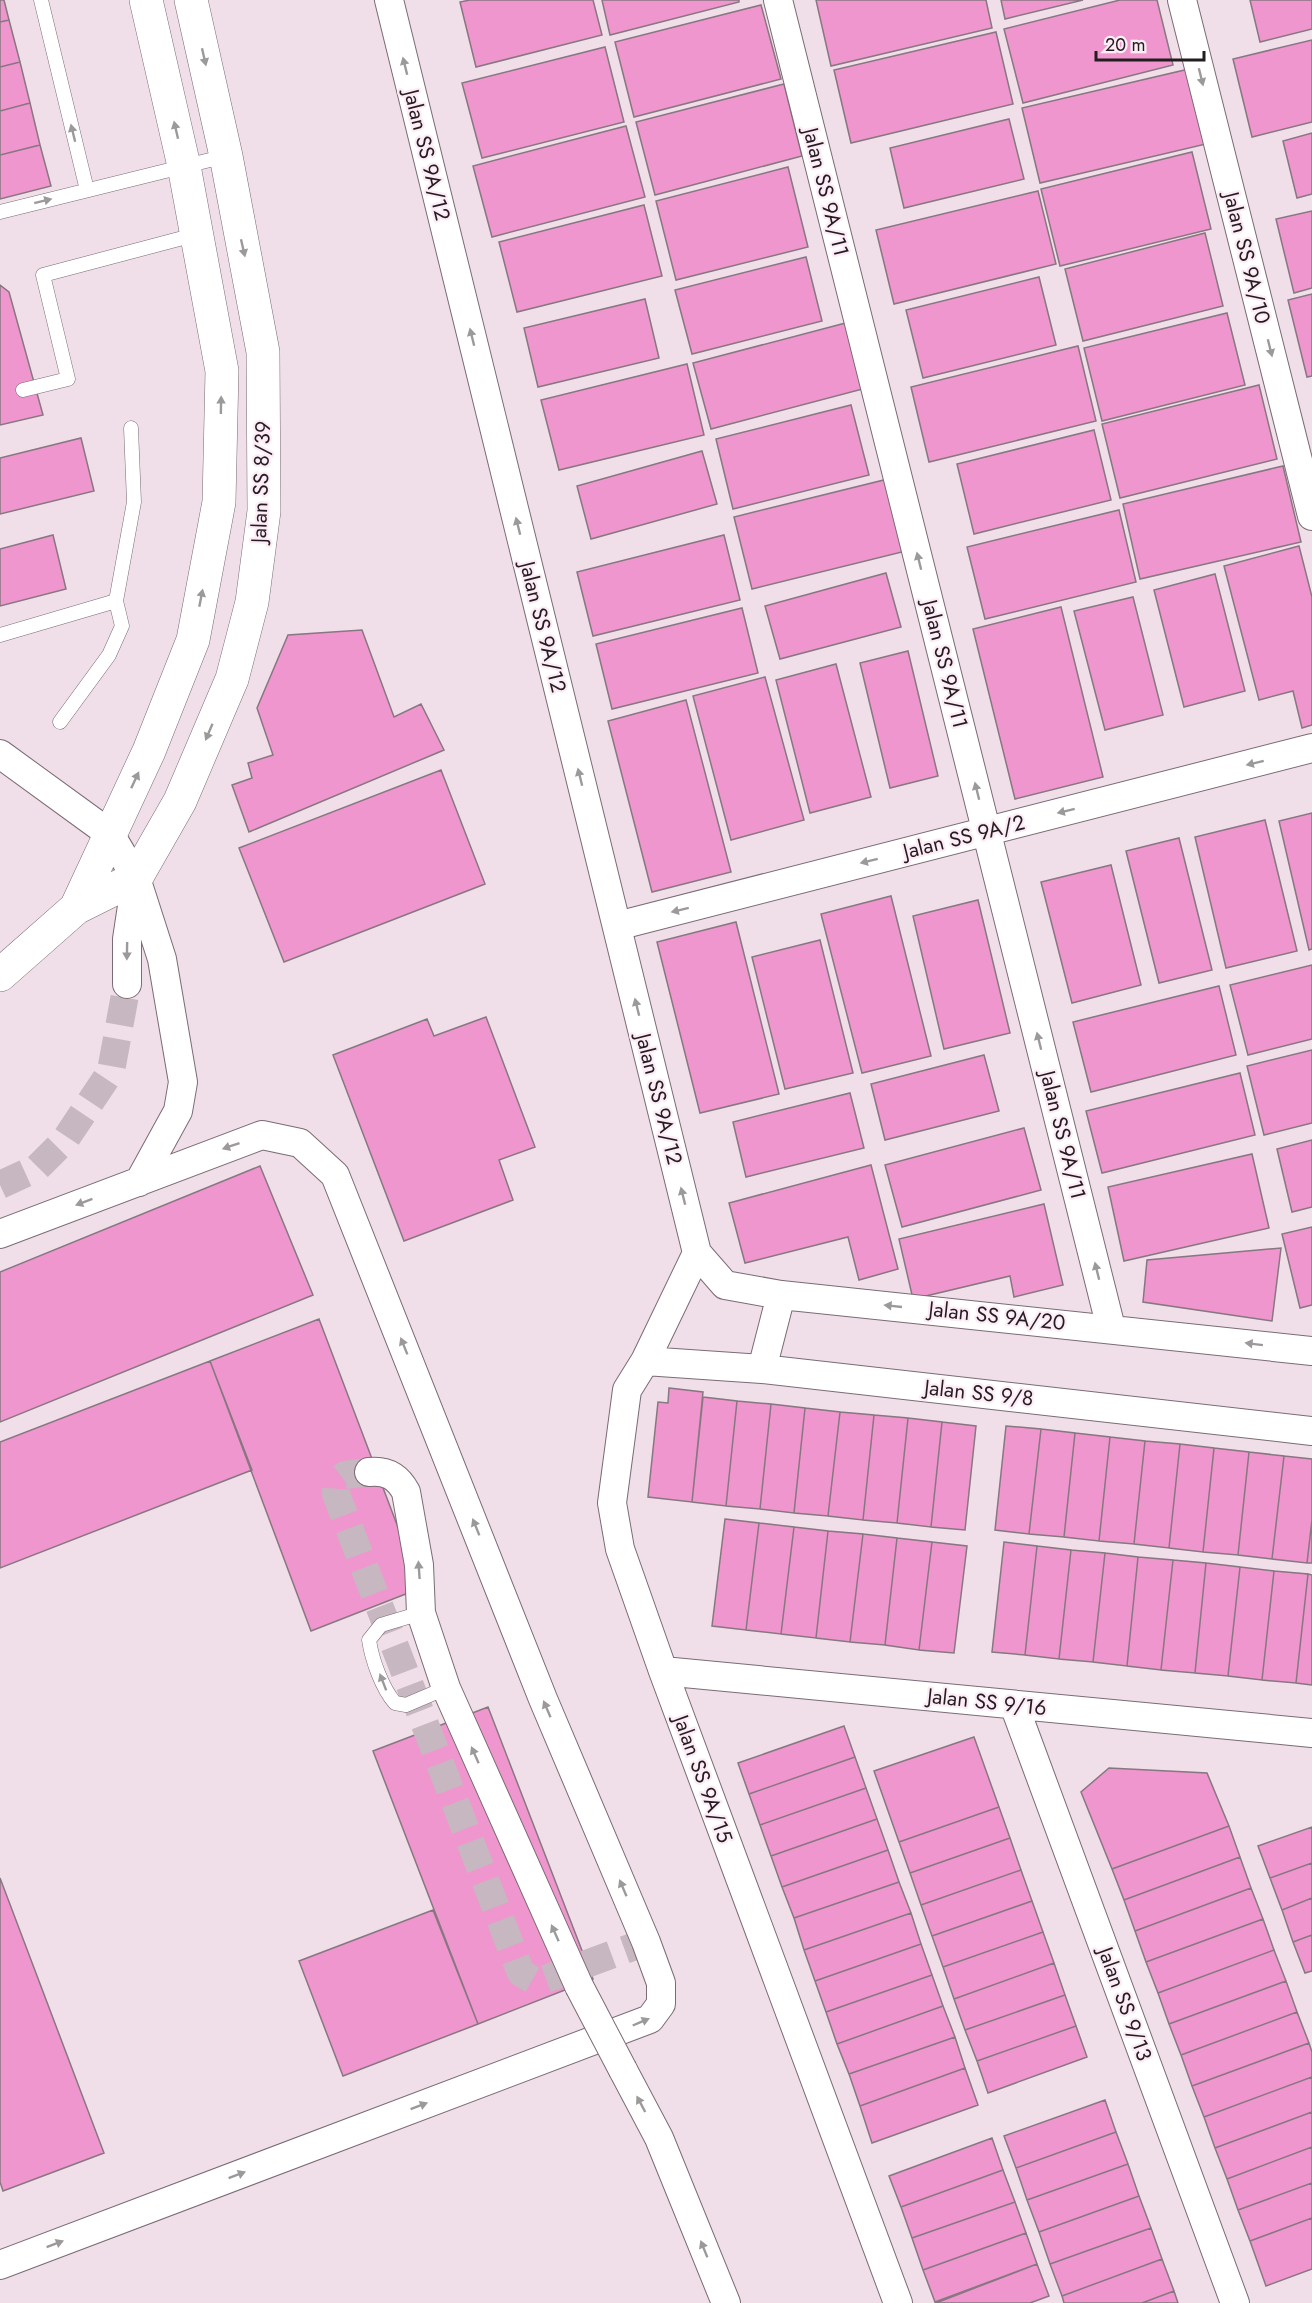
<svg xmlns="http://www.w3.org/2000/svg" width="1312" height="2303" viewBox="0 0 1312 2303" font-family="Jost,sans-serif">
  <rect width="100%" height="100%" fill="#f0dee8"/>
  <path fill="#f096ce" stroke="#877780" stroke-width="1.5" d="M0,0H4L9,20L0,22Z
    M470,0H593L602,35L476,67L460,2Z
    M602,0H739V2L610,35Z
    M816,0H986L992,28L831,66Z
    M1001,0H1083L1005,19Z
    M1120,0H1157L1173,65L1023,103L1004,29Z
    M1250,0H1312V29L1260,42Z
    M761,5L781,79L634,117L615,42Z
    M9,20L20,62L0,67V22Z
    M996,32L1013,104L851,143L834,70Z
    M1312,40V122L1252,137L1233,59Z
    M605,47L624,122L482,158L462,83Z
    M20,62L30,103L0,111V67Z
    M1189,69L1206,144L1040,183L1022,108Z
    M784,84L802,156L655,195L636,122Z
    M30,103L40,145L0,155V111Z
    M1009,119L1024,179L904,208L890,148Z
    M626,126L645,197L492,237L473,166Z
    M1312,133V194L1297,198L1283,141Z
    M40,145L51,186L0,199V155Z
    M1192,152L1211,229L1060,266L1041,189Z
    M788,167L808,247L676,280L656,201Z
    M1038,191L1056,264L894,304L876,230Z
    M644,205L662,276L517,312L499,242Z
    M1312,211V288L1294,293L1276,219Z
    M1205,233L1223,306L1083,341L1065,269Z
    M806,257L822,321L692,354L675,290Z
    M1039,277L1056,345L923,378L906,310Z
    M0,285L9,292L43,415L0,425Z
    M1312,294V376L1307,377L1288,300Z
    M645,299L659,358L538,387L524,328Z
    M1227,313L1245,385L1102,421L1084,348Z
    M857,320L874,386L711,429L693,363Z
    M1078,346L1096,421L929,462L911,387Z
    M687,364L704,435L559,470L541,400Z
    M1259,385L1277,459L1120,498L1102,424Z
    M851,405L869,475L733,509L716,439Z
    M1094,430L1111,500L974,534L957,464Z
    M81,438L94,491L0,514V458Z
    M702,451L717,504L591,539L577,486Z
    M1283,466L1301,542L1140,579L1123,504Z
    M892,478L910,550L752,589L734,517Z
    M1119,510L1136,582L985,619L967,547Z
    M53,535L66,589L0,606V549Z
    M724,535L740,600L593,636L577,572Z
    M1299,546L1312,597V725L1302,728L1293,691L1259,700L1224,566Z
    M886,573L901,627L780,659L765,606Z
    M1215,574L1245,691L1184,707L1154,590Z
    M1133,597L1163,715L1105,730L1074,611Z
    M1061,607L1103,777L1015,799L973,629Z
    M742,608L758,673L612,709L596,644Z
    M362,630L394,717L421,704L444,750L249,832L232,785L252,778L248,763L273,755L257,708L288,635Z
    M908,651L938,776L890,788L860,663Z
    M836,664L871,797L810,813L776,680Z
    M765,677L804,820L731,840L693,696Z
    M686,700L731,872L652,892L608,721Z
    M441,770L485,884L284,962L239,848Z
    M1312,813V949L1309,950L1279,821Z
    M1265,820L1297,951L1226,968L1195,837Z
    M1179,838L1212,970L1159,983L1126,851Z
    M1111,865L1141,985L1072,1003L1041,882Z
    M891,896L931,1056L862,1073L821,914Z
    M978,900L1010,1033L944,1049L913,916Z
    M736,922L779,1094L700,1113L657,942Z
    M820,940L853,1073L785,1089L752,957Z
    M1312,965V1039L1248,1055L1230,985Z
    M1219,986L1236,1055L1091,1092L1073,1022Z
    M486,1017L535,1147L499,1160L513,1200L404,1241L333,1055L427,1019L434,1036Z
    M1312,1050V1123L1264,1135L1247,1066Z
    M984,1055L999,1111L885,1140L871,1084Z
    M1240,1073L1255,1135L1102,1173L1086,1111Z
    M850,1093L864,1148L746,1177L733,1122Z
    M1024,1128L1041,1190L902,1227L885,1165Z
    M1312,1140V1207L1292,1212L1277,1149Z
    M1252,1154L1269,1228L1124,1261L1108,1187Z
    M871,1165L898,1269L859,1280L848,1237L745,1263L729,1203Z
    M260,1166L313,1295L0,1422V1272Z
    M1044,1204L1063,1285L1014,1297L1010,1276L913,1299L899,1239Z
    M1312,1227V1305L1300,1308L1282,1234Z
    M1281,1248L1272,1321L1143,1302L1147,1260Z
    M319,1319L421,1588L311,1631L210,1361Z
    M210,1361L252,1470L0,1568V1442Z
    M669,1388L703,1392L692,1502L648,1497L658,1402L668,1403Z
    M703,1397L737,1401L726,1506L692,1502Z
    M737,1401L771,1404L760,1509L726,1506Z
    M771,1404L805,1408L794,1513L760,1509Z
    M805,1408L840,1412L828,1516L794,1513Z
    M840,1412L874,1415L863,1520L828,1516Z
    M874,1415L908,1418L897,1523L863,1520Z
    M908,1418L942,1422L931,1527L897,1523Z
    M942,1422L976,1426L965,1530L931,1527Z
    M1006,1426L1041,1429L1029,1534L995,1530Z
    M1041,1429L1075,1433L1064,1537L1029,1534Z
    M1075,1433L1110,1437L1099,1541L1064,1537Z
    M1110,1437L1145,1441L1134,1544L1099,1541Z
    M1145,1441L1180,1444L1169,1548L1134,1544Z
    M1180,1444L1214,1448L1203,1552L1169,1548Z
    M1214,1448L1249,1452L1238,1555L1203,1552Z
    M1249,1452L1284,1456L1272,1559L1238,1555Z
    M1284,1456L1312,1459V1520L1307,1563L1272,1559Z
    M725,1519L759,1523L746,1630L712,1626Z
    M1312,1520V1563H1307Z
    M759,1523L794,1527L781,1634L746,1630Z
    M794,1527L828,1531L816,1638L781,1634Z
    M828,1531L863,1534L850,1642L816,1638Z
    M863,1534L897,1538L885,1645L850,1642Z
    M897,1538L932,1542L919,1650L885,1645Z
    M932,1542L967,1546L954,1653L919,1650Z
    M1004,1542L1037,1546L1025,1655L992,1652Z
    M1037,1546L1071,1550L1059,1659L1025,1655Z
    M1071,1550L1105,1553L1093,1662L1059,1659Z
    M1105,1553L1138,1557L1127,1666L1093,1662Z
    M1138,1557L1173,1560L1161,1670L1127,1666Z
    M1173,1560L1206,1563L1195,1673L1161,1670Z
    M1206,1563L1240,1567L1228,1676L1195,1673Z
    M1240,1567L1274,1571L1262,1680L1228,1676Z
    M1274,1571L1308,1574L1296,1683L1262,1680Z
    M1308,1574L1312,1575V1685L1296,1683Z
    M488,1707L593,1979L478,2024L373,1751Z
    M844,1726L855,1757L749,1794L738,1763Z
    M974,1737L999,1807L899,1842L874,1771Z
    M855,1757L866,1788L760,1825L749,1794Z
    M1109,1768L1207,1773L1229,1826L1112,1869L1081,1792Z
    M866,1788L877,1819L771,1856L760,1825Z
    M999,1807L1010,1838L910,1873L899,1842Z
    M877,1819L888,1850L782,1887L771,1856Z
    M1229,1826L1240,1857L1124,1900L1112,1869Z
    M1312,1827V1863L1270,1878L1258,1846Z
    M1010,1838L1021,1870L921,1905L910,1873Z
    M888,1850L899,1882L794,1918L782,1887Z
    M1240,1857L1251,1888L1135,1931L1124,1900Z
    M1312,1863V1898L1282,1910L1270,1878Z
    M1021,1870L1032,1901L932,1936L921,1905Z
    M0,1878L104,2153L3,2191L0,2182Z
    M899,1882L911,1913L804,1950L794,1918Z
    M1251,1888L1263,1919L1146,1962L1135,1931Z
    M1312,1898V1935L1293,1942L1282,1910Z
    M1032,1901L1043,1932L943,1967L932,1936Z
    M433,1910L478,2024L343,2076L299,1961Z
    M911,1913L921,1944L815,1981L804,1950Z
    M1263,1919L1274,1950L1158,1993L1146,1962Z
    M1043,1932L1054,1963L954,1999L943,1967Z
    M1312,1935V1971L1305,1973L1293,1942Z
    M921,1944L932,1975L826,2012L815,1981Z
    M1274,1950L1286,1981L1169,2024L1158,1993Z
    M1054,1963L1065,1995L965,2030L954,1999Z
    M932,1975L943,2006L837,2044L826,2012Z
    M1286,1981L1297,2012L1181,2055L1169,2024Z
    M1065,1995L1076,2026L977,2061L965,2030Z
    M943,2006L955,2037L849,2074L837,2044Z
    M1297,2012L1309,2043L1192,2086L1181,2055Z
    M1076,2026L1087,2057L988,2093L977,2061Z
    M955,2037L965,2068L860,2106L849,2074Z
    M1309,2043L1312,2052V2077L1204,2117L1192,2086Z
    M965,2068L978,2105L872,2143L860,2106Z
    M1312,2077V2112L1215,2148L1204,2117Z
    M1105,2100L1116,2132L1016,2168L1004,2136Z
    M1312,2112V2147L1227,2179L1215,2148Z
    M1116,2132L1128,2164L1027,2200L1016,2168Z
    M992,2138L1003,2170L901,2207L889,2176Z
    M1312,2147V2183L1238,2210L1227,2179Z
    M1128,2164L1139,2196L1039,2232L1027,2200Z
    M1003,2170L1015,2202L912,2238L901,2207Z
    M1312,2183V2218L1250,2241L1238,2210Z
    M1139,2196L1151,2228L1050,2264L1039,2232Z
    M1015,2202L1026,2233L923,2270L912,2238Z
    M1312,2218V2269L1266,2286L1250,2241Z
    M1151,2228L1162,2259L1062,2296L1050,2264Z
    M1026,2233L1037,2264L935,2302L923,2270Z
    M1162,2259L1174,2291L1142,2303H1064L1062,2296Z
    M1037,2264L1049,2296L1030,2303H936Z
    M1174,2291L1178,2303H1142Z"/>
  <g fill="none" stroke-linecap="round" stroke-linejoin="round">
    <path stroke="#c7b7c0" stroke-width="28" stroke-dasharray="28 14" stroke-linecap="butt" d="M0,1185L37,1168L65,1140L111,1071L127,984
      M369,1472L345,1475L337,1481L336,1494L521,1973L535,1981L543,1980L646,1942"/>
    <defs>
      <path id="lane" d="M41,0L87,190
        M0,212L226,156
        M23,390L68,379L43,275L198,234
        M0,635L116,601L134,502L131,428
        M60,722L109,655L122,626L116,601
        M421,1613L381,1625L369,1640C372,1660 382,1688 395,1703L406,1705L446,1688"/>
      <path id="street" d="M389,0L697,1253L725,1285L781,1295L1312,1351
        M778,0L1111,1328
        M1182,0L1312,516
        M0,754L110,834L136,878L162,959L183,1082L178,1111L139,1182
        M617,926L1312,748
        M127,984V939L135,886
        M0,1234L262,1135L300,1143L335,1175L543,1699L646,1942L661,1983V2004L650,2019L0,2265
        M697,1253L645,1361L627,1390L612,1503L620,1549L663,1671L898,2303
        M645,1361L762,1369L1312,1431
        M762,1369L781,1295
        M369,1472C387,1470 398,1477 406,1492L419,1565L421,1613L446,1688L579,1986
        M663,1671L1312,1733
        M1014,1705L1235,2303
        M623,2070L659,2138L726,2303"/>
      <path id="secondary" d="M76,908L149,751L193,640L219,502L222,371L184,166L146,0
        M0,975L76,908L136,878L180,801L232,679L252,602L264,511L263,352L226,156L191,0"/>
    </defs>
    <use href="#lane" stroke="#7a6b74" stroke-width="15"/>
    <use href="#street" stroke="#7a6b74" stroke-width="30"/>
    <use href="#secondary" stroke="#7a6b74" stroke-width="34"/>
    <use href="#lane" stroke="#fff" stroke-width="14"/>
    <use href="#street" stroke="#fff" stroke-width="28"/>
    <use href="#secondary" stroke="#fff" stroke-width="33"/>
    <defs>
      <path id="street-bridge" d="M579,1986L623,2070"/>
    </defs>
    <use href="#street-bridge" stroke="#7a6b74" stroke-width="30" stroke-linecap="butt"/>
    <use href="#street-bridge" stroke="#fff" stroke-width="28"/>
  </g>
  <defs><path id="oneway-solid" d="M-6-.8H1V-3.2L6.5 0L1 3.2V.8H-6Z" transform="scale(1.5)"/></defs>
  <g fill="#9c999b">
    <use href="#oneway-solid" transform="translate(204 57) rotate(77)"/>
    <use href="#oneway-solid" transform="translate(405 66) rotate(-104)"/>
    <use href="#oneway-solid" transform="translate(1201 77) rotate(76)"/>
    <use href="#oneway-solid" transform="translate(176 130) rotate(-103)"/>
    <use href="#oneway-solid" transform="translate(73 133) rotate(-104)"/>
    <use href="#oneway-solid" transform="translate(43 201) rotate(-14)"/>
    <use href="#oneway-solid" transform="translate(243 248) rotate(77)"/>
    <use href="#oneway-solid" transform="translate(472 337) rotate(-104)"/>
    <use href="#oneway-solid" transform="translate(1270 348) rotate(76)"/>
    <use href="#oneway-solid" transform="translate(221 405) rotate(-89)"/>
    <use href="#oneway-solid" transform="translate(518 526) rotate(-104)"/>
    <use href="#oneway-solid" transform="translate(919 561) rotate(-104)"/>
    <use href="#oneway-solid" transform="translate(201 598) rotate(-79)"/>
    <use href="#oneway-solid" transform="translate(209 732) rotate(113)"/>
    <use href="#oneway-solid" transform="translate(1255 763) rotate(166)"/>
    <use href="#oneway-solid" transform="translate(580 777) rotate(-104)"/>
    <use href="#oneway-solid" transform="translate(135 780) rotate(-65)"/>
    <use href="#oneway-solid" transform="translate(977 791) rotate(-104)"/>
    <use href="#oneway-solid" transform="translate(1066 811) rotate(166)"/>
    <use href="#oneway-solid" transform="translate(869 861) rotate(166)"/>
    <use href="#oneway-solid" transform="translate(680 910) rotate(166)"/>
    <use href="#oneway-solid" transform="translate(127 951) rotate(91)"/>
    <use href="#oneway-solid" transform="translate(637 1007) rotate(-104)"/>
    <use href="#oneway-solid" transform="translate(1039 1041) rotate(-104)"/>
    <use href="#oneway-solid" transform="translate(231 1146) rotate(161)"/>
    <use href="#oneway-solid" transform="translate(683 1196) rotate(-104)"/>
    <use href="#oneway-solid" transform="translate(84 1202) rotate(159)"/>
    <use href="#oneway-solid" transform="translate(1097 1271) rotate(-104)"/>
    <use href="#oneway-solid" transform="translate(893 1306) rotate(-174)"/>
    <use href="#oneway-solid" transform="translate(1254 1344) rotate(-173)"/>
    <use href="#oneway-solid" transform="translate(404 1346) rotate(-112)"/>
    <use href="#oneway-solid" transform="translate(476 1527) rotate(-112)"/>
    <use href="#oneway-solid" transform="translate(419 1570) rotate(-94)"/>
    <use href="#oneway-solid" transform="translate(383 1682) rotate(-111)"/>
    <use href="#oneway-solid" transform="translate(547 1709) rotate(-113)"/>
    <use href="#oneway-solid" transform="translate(475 1755) rotate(-114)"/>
    <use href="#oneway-solid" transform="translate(623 1888) rotate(-113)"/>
    <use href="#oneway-solid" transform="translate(555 1933) rotate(-114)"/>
    <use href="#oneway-solid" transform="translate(641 2022) rotate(-23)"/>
    <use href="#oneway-solid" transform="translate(641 2104) rotate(-118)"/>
    <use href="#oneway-solid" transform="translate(419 2106) rotate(-21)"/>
    <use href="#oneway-solid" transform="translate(237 2175) rotate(-21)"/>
    <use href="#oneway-solid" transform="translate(55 2244) rotate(-21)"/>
    <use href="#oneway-solid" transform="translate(704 2249) rotate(-112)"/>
  </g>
  <g text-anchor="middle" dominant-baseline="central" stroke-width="4.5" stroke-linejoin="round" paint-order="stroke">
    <g font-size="21" fill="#231d20" stroke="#fdebf6">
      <text transform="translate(427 155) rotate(76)">Jalan SS 9A/12</text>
      <text transform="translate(826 192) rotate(76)">Jalan SS 9A/11</text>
      <text transform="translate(1247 258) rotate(76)">Jalan SS 9A/10</text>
      <text transform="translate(261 482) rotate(-88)">Jalan SS 8/39</text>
      <text transform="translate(543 627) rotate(76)">Jalan SS 9A/12</text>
      <text transform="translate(945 664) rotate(76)">Jalan SS 9A/11</text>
      <text transform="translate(964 837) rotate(-14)">Jalan SS 9A/2</text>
      <text transform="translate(659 1099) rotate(76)">Jalan SS 9A/12</text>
      <text transform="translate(1063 1135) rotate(76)">Jalan SS 9A/11</text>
      <text transform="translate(997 1316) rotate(6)">Jalan SS 9A/20</text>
      <text transform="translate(979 1393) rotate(6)">Jalan SS 9/8</text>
      <text transform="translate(987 1702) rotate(6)">Jalan SS 9/16</text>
      <text transform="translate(703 1779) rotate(70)">Jalan SS 9A/15</text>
      <text transform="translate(1125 2004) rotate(70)">Jalan SS 9/13</text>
    </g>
  </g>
  <path d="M1096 51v9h108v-9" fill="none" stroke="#231d20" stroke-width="3"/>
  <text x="1105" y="51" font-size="18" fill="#231d20" stroke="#fdebf6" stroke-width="4.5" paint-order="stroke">20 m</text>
</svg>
